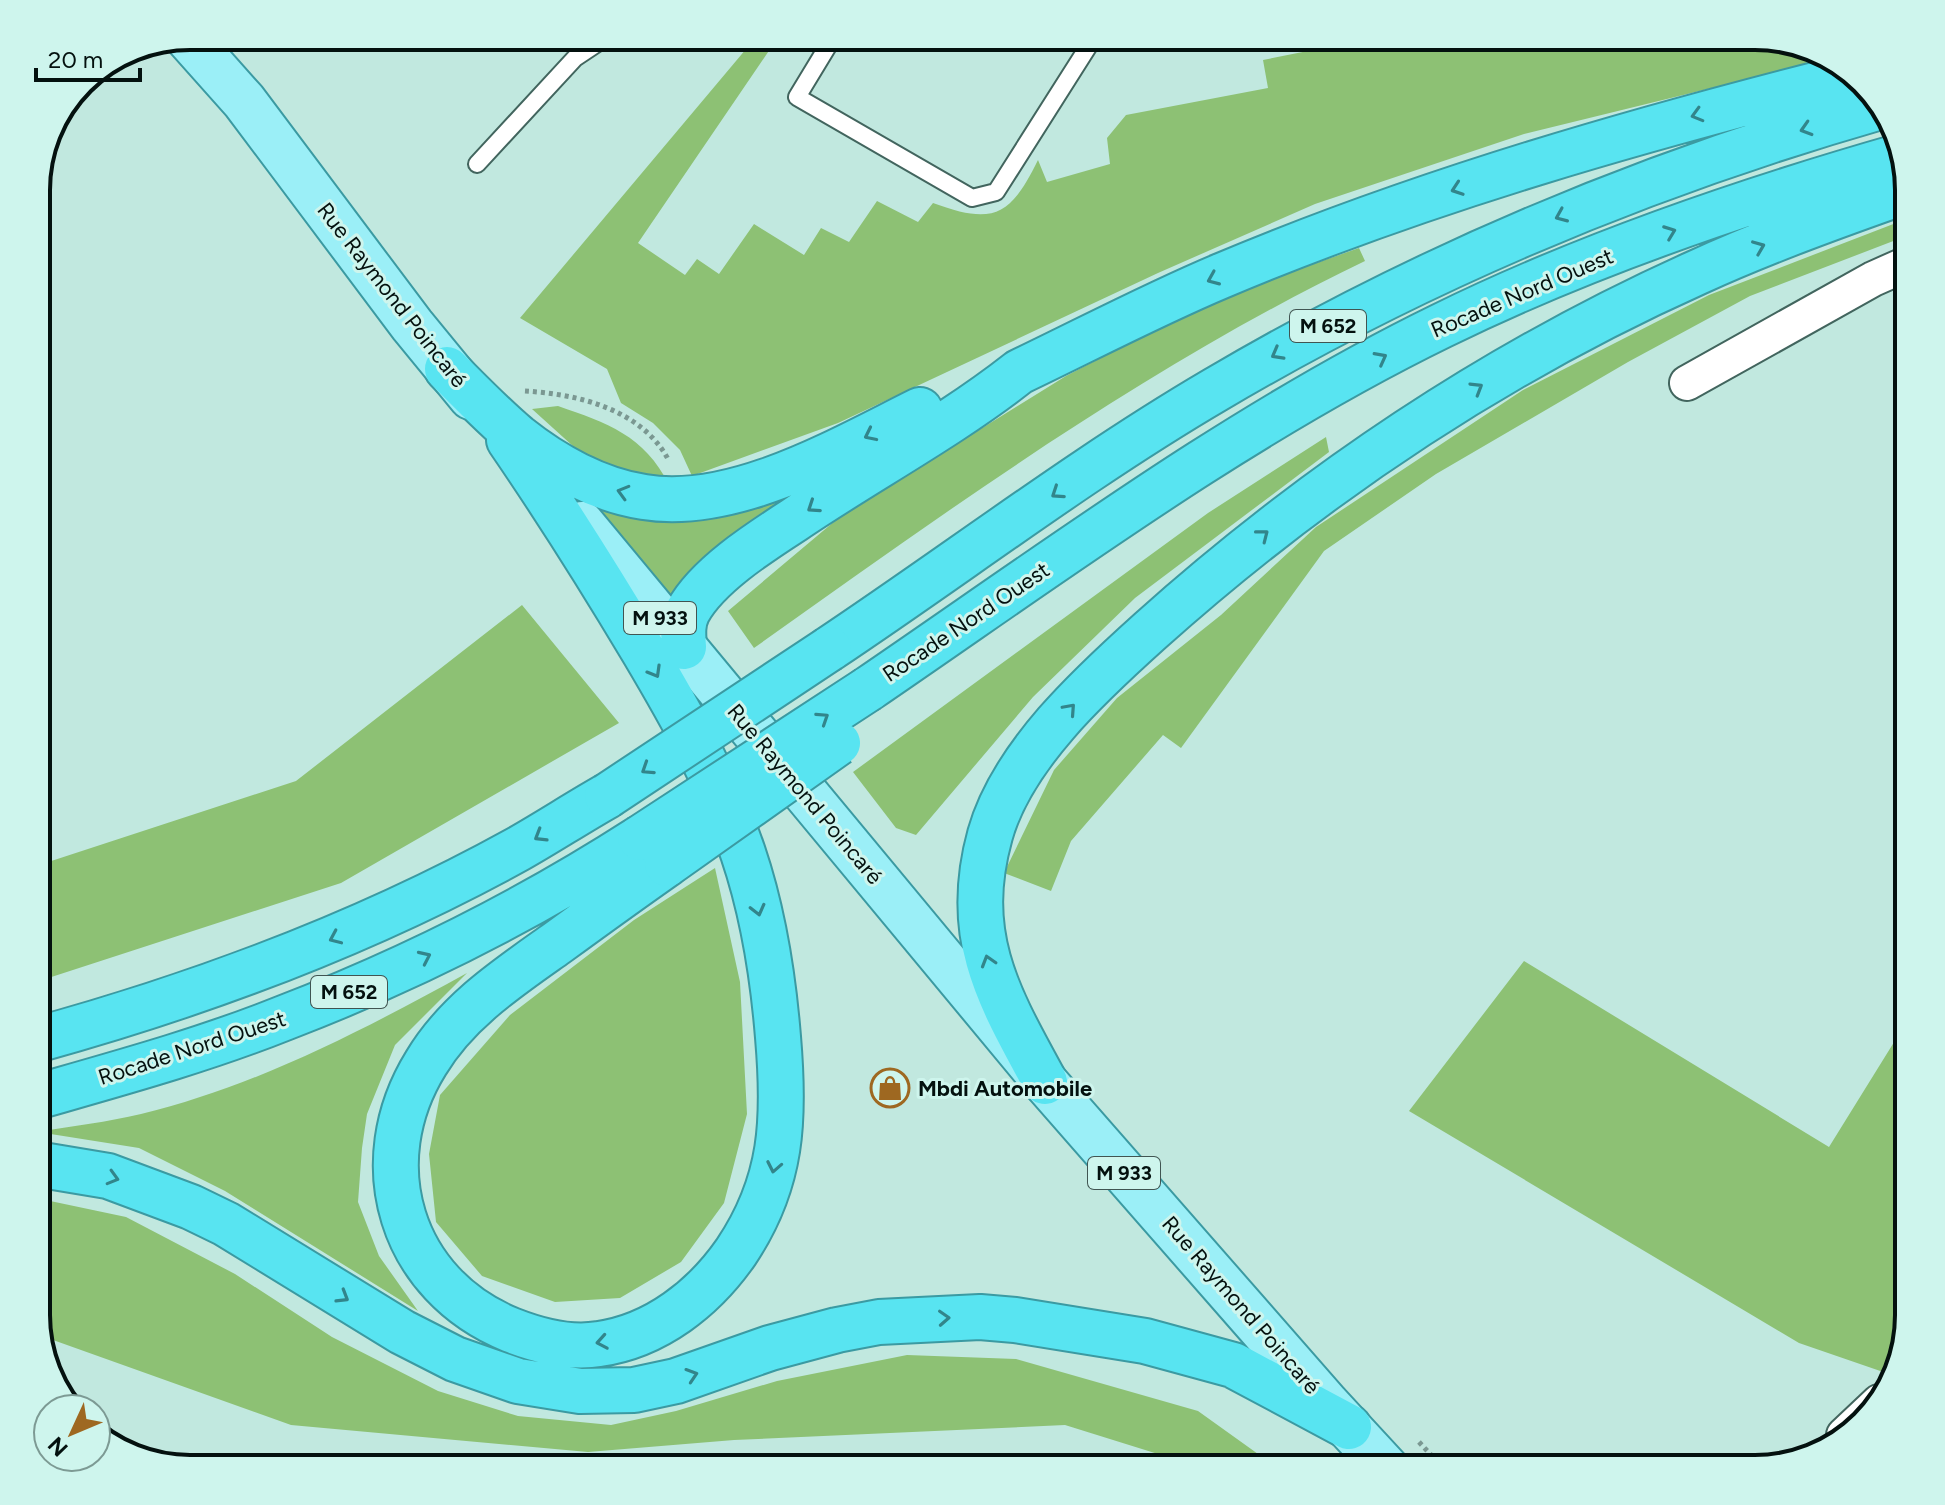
<svg xmlns="http://www.w3.org/2000/svg" width="1945" height="1505" viewBox="0 0 1945 1505" font-family="Figtree,sans-serif">
  <rect width="100%" height="100%" fill="#c1e8df"/>
  <path fill="#8dc174" d="M757,36H779L638,243L685,275L697,259L719,274L754,224L804,255L821,228L849,242L877,201L918,222L933,203C993,225 1010,217 1038,160L1047,182L1110,164L1107,138L1126,115L1268,88L1263,60L1383,36H1755L1826,60L1524,134L1315,204L1158,273L838,423L692,476L680,450L653,423L621,403L607,369L520,318Z
    M1909,218V235L1750,296L1628,362L1436,474L1324,551L1181,748L1163,735L1071,841L1051,891L1004,873L1054,770L1117,698L1221,615L1316,527L1523,390L1709,295Z
    M1359,248L1365,261C1147,366 951,508 754,648L728,611L842,515L1066,376L1211,300Z
    M558,406C607,423 644,435 669,485L610,470L574,447L532,409Z
    M1326,437L1329,452L1135,598L1033,697L916,835L896,828L853,772L1208,513Z
    M809,480L670,605L582,499Z
    M522,605L619,723L341,883L36,982V866L296,781Z
    M715,868L740,982L747,1114L724,1203L681,1262L620,1298L555,1302L482,1276L436,1222L429,1154L440,1095L510,1015L634,920Z
    M1524,961L1829,1147L1909,1018V1315L1889,1374L1799,1343L1409,1111Z
    M467,973L395,1045L367,1114L362,1148L358,1202L379,1256L418,1311L225,1191L139,1148L38,1132C72,1126 108,1122 141,1114C257,1086 363,1030 467,973Z
    M36,1198L126,1217L235,1274L332,1337L438,1391L518,1416L611,1425L676,1411L777,1381L907,1355L1016,1359L1198,1411L1279,1469H1206L1065,1425L734,1440L588,1452L291,1425L39,1335L36,1324Z"/>
  <g fill="none" stroke-linecap="round" stroke-linejoin="round">
    <defs>
      <path id="lane" d="M834,36L797,97L972,198L996,192L1095,36
        M477,164L575,58L608,36"/>
      <path id="street" d="M1687,383L1873,279L1909,263
        M1844,1435L1879,1402"/>
      <path id="primary" d="M187,37L244,101L412,325L471,397
        M582,524L1045,1082L1327,1404L1387,1469"/>
      <path id="highway" d="M447,369C470,392 493,416 518,437C553,465 598,490 644,497C734,512 841,449 920,410
        M509,440C557,510 601,580 644,652C682,716 719,782 743,853C763,912 773,975 778,1037C785,1119 783,1182 736,1252C704,1298 656,1336 599,1344C569,1349 539,1341 511,1330C400,1285 364,1163 426,1063C457,1011 509,977 557,943C594,916 630,890 667,864
        M684,647C683,634 682,623 688,611C708,575 760,542 794,520C868,470 949,427 1019,372C1086,340 1152,305 1221,276C1425,190 1640,129 1854,75
        M829,649C958,563 1082,468 1215,390C1425,266 1647,174 1880,107
        M868,689C1054,562 1238,425 1441,326C1585,255 1747,200 1901,156
        M36,1040C203,994 366,933 518,849C548,832 577,813 607,796
        M1045,1082C998,996 962,936 990,835C1012,756 1091,684 1150,631C1313,485 1497,362 1698,272C1766,241 1838,215 1909,190
        M36,1097C120,1073 204,1050 284,1018C409,970 528,910 640,838
        M36,1164L108,1176L191,1207L226,1224L402,1332L455,1359L518,1381L580,1391L634,1390L676,1381L770,1348L837,1330L879,1322L980,1317L1015,1320L1145,1341L1233,1365L1349,1427"/>
    </defs>
    <use href="#lane" stroke="#42655e" stroke-width="20"/>
    <use href="#street" stroke="#42655e" stroke-width="38"/>
    <use href="#primary" stroke="#3b9aa2" stroke-width="48"/>
    <use href="#highway" stroke="#3b9aa2" stroke-width="48"/>
    <path stroke="#7b9892" stroke-width="5" stroke-dasharray="4 4" stroke-linecap="butt" d="M525,391C577,394 641,409 668,459
      M1419,1442L1444,1469"/>
    <use href="#lane" stroke="#fff" stroke-width="16"/>
    <use href="#street" stroke="#fff" stroke-width="34"/>
    <use href="#primary" stroke="#9beff7" stroke-width="44"/>
    <use href="#highway" stroke="#58e4f1" stroke-width="44"/>
    <defs>
      <path id="highway-bridge" d="M607,796L829,649
        M640,838L868,689
        M667,864L838,743"/>
    </defs>
    <use href="#highway-bridge" stroke="#3b9aa2" stroke-width="48" stroke-linecap="butt"/>
    <use href="#highway-bridge" stroke="#58e4f1" stroke-width="44"/>
  </g>
  <defs><path id="oneway-chevron" d="M-2-3.5L2.5 0L-2 3.5" fill="none" stroke-width="1.6" stroke-linecap="round" stroke-linejoin="round" transform="scale(2)"/></defs>
  <g stroke="#32858b">
    <use href="#oneway-chevron" transform="translate(1697 115) rotate(164)"/>
    <use href="#oneway-chevron" transform="translate(1806 129) rotate(163)"/>
    <use href="#oneway-chevron" transform="translate(1457 189) rotate(161)"/>
    <use href="#oneway-chevron" transform="translate(1561 216) rotate(157)"/>
    <use href="#oneway-chevron" transform="translate(1670 232) rotate(-21)"/>
    <use href="#oneway-chevron" transform="translate(1759 247) rotate(-22)"/>
    <use href="#oneway-chevron" transform="translate(1213 279) rotate(157)"/>
    <use href="#oneway-chevron" transform="translate(1277 354) rotate(151)"/>
    <use href="#oneway-chevron" transform="translate(1381 358) rotate(-28)"/>
    <use href="#oneway-chevron" transform="translate(1477 388) rotate(-31)"/>
    <use href="#oneway-chevron" transform="translate(870 435) rotate(154)"/>
    <use href="#oneway-chevron" transform="translate(623 492) rotate(-164)"/>
    <use href="#oneway-chevron" transform="translate(1057 493) rotate(146)"/>
    <use href="#oneway-chevron" transform="translate(813 507) rotate(146)"/>
    <use href="#oneway-chevron" transform="translate(1263 535) rotate(-38)"/>
    <use href="#oneway-chevron" transform="translate(655 672) rotate(60)"/>
    <use href="#oneway-chevron" transform="translate(1070 709) rotate(-48)"/>
    <use href="#oneway-chevron" transform="translate(823 718) rotate(-33)"/>
    <use href="#oneway-chevron" transform="translate(647 769) rotate(147)"/>
    <use href="#oneway-chevron" transform="translate(540 836) rotate(149)"/>
    <use href="#oneway-chevron" transform="translate(758 910) rotate(76)"/>
    <use href="#oneway-chevron" transform="translate(335 938) rotate(156)"/>
    <use href="#oneway-chevron" transform="translate(425 957) rotate(-25)"/>
    <use href="#oneway-chevron" transform="translate(988 961) rotate(-107)"/>
    <use href="#oneway-chevron" transform="translate(774 1167) rotate(101)"/>
    <use href="#oneway-chevron" transform="translate(113 1178) rotate(16)"/>
    <use href="#oneway-chevron" transform="translate(343 1297) rotate(31)"/>
    <use href="#oneway-chevron" transform="translate(944 1318) rotate(-3)"/>
    <use href="#oneway-chevron" transform="translate(602 1342) rotate(170)"/>
    <use href="#oneway-chevron" transform="translate(692 1375) rotate(-18)"/>
  </g>
  <defs>
    <symbol id="shop-ring" viewBox="-11 -11 22 22"><circle r="9.5" fill="#cef5ed" stroke="#9e6821" stroke-width="1.5"/><path d="M-5-2.5h2.3a2.7 3.5 0 0 1 5.4 0H5L5.5 6h-11ZM-1.5-2.5h3a1.5 2.3 0 0 0-3 0Z" fill="#9e6821"/></symbol>
  </defs>
  <g fill-rule="evenodd">
    <use href="#shop-ring" x="868" y="1066" width="44" height="44"/>
  </g>
  <g text-anchor="middle" dominant-baseline="central" stroke-width="6" stroke-linejoin="round" paint-order="stroke">
    <g fill="#cef5ed" stroke="#415552" stroke-width="2">
      <rect x="1290" y="310" width="76" height="32" rx="6"/>
      <rect x="624" y="602" width="72" height="32" rx="6"/>
      <rect x="311" y="976" width="76" height="32" rx="6"/>
      <rect x="1088" y="1157" width="72" height="32" rx="6"/>
    </g>
    <g font-size="20" font-weight="bold" fill="#04110f">
      <text x="1328" y="326">M 652</text>
      <text x="660" y="618">M 933</text>
      <text x="349" y="992">M 652</text>
      <text x="1124" y="1173">M 933</text>
    </g>
    <g font-size="22" fill="#04110f" stroke="#cef5ed">
      <text transform="translate(1522 293) rotate(-23)">Rocade Nord Ouest</text>
      <text transform="translate(392 295) rotate(52)">Rue Raymond Poincaré</text>
      <text transform="translate(966 622) rotate(-34)">Rocade Nord Ouest</text>
      <text transform="translate(805 794) rotate(50)">Rue Raymond Poincaré</text>
      <text transform="translate(192 1048) rotate(-18)">Rocade Nord Ouest</text>
      <text transform="translate(1241 1305) rotate(49)">Rue Raymond Poincaré</text>
    </g>
    <g font-size="22" font-weight="bold" fill="#04110f" stroke="#cef5ed" text-anchor="start">
      <text x="918" y="1088">Mbdi Automobile</text>
    </g>
  </g>
  <path d="M0 0H1945V1505H0ZM190 50H1755A140 140 0 0 1 1895 190V1315A140 140 0 0 1 1755 1455H190A140 140 0 0 1 50 1315V190A140 140 0 0 1 190 50Z" fill="#cef5ed" fill-rule="evenodd"/>
  <path fill="none" stroke="#04110f" stroke-width="4" d="M190 50H1755A140 140 0 0 1 1895 190V1315A140 140 0 0 1 1755 1455H190A140 140 0 0 1 50 1315V190A140 140 0 0 1 190 50Z"/>
  <g transform="translate(72 1433) rotate(226)"><circle r="38" fill="#cef5ed" stroke="#7d9a94" stroke-width="2"/>
  <path d="M0-6L14 30L0 20L-14 30Z" fill="#9e6821"/>
  <text y="-12" font-size="22" font-weight="bold" text-anchor="middle" fill="#04110f">N</text>
  </g>
  <path d="M36 68v12h104v-12" fill="none" stroke="#04110f" stroke-width="4"/>
  <text x="48" y="68" font-size="24" fill="#04110f" stroke="#cef5ed" stroke-width="6" paint-order="stroke">20 m</text>
</svg>
